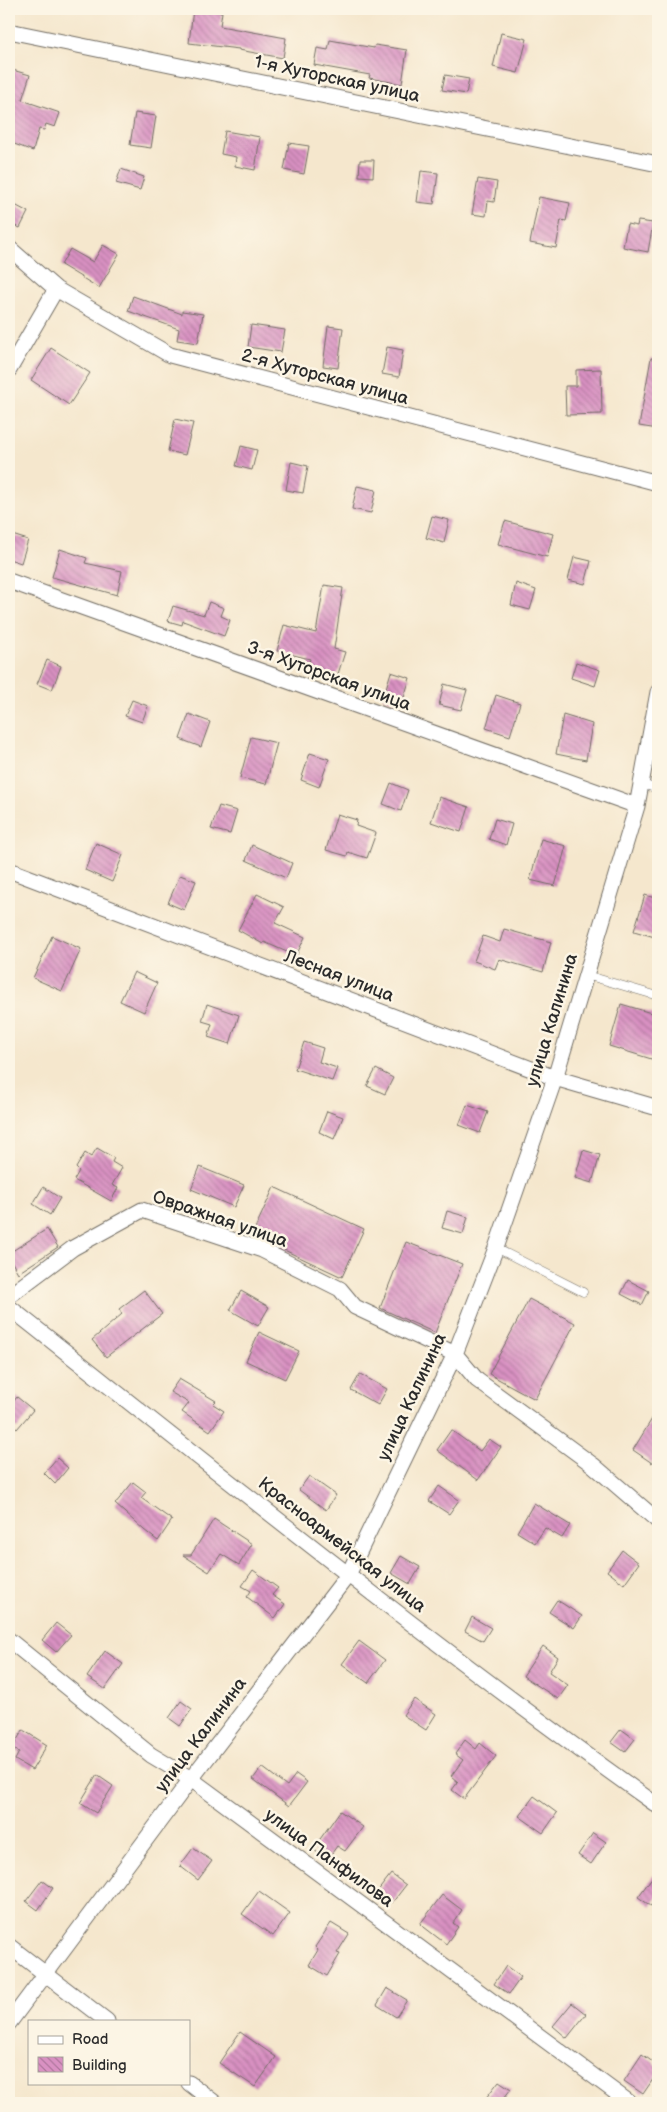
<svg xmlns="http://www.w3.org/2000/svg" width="667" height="2112" viewBox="0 0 667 2112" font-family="'Balsamiq Sans',sans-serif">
  <defs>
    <pattern id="building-back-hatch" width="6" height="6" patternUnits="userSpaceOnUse" patternTransform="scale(1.25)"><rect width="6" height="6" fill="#d991c2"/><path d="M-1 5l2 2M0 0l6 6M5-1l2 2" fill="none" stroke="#b0779e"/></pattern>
  </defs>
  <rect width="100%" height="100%" fill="#fcf5e5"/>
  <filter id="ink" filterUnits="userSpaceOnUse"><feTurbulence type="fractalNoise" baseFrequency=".02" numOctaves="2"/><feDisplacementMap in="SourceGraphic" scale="10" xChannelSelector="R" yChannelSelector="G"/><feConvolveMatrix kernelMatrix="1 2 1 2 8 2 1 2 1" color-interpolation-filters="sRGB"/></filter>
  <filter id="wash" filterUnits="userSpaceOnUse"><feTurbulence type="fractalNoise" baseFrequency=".0096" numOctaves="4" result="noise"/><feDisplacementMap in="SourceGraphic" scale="20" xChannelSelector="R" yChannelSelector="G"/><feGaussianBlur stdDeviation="1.12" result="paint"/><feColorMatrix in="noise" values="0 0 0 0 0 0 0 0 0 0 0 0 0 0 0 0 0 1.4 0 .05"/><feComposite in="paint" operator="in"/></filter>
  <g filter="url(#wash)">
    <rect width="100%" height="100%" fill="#f5e7cd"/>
    <g id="blocks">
      <path fill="url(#building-back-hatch)" d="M193,9L222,12L220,26L286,38L283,58L239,50V49L189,43Z
        M501,33L527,39L518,73L493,67Z
        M330,40L374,48L375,45L407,50L402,84L369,78L370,75L314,65L317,48L328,50Z
        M9,69L30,75L22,100L60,113L55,127L46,124L44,130L39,129L33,151L9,142Z
        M445,75L469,79L466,94L442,90Z
        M135,113L156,116L151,148L130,145Z
        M225,131L260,137L255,170L235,166L236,157L221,154Z
        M289,143L309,146L304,174L284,170Z
        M360,160H374L373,177L359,176Z
        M121,169L144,177L140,190L116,183Z
        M421,171L438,173L434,204L417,202Z
        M478,179L497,182L494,202L488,201L486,216L472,214Z
        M539,197L570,203L566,221L561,220L556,248L530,243Z
        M15,205L28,212L20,228L9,223Z
        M638,221L653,223L648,252L623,247L627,224L637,226Z
        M103,245L119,254L99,288L61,265L70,249L93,262Z
        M133,296L182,314V311L203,314L198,343L177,340L179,329L128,311Z
        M251,325L285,330L281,352L248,347Z
        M328,326L343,328L338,368L323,366Z
        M387,347L403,350L399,377L382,374Z
        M51,348L90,373L69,405L31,380Z
        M651,358L658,359V429L639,426Z
        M601,369L602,414L566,415L565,386H576V370Z
        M175,419L193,423L185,455L168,451Z
        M241,446L257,450L252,470L236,466Z
        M291,462L308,466L303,493L286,490Z
        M357,486L376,490L371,513L352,509Z
        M432,516L449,520L444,543L426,538Z
        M505,521L553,534L547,557L498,544Z
        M9,534L28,540L21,563L9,559Z
        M60,549L87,558L85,563L122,571L117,595L52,577Z
        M574,557L591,561L585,584L568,580Z
        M516,583L536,590L530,610L511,605Z
        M324,585L343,588L334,649L345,652L337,677L307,669L310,659L277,651L284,625L316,633Z
        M209,602L224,608L221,616L230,620L224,636L183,621L182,625L168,621L173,606L204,615Z
        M47,660L61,666L52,690L37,684Z
        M576,662L600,670L595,686L571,678Z
        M391,672L410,678L402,704L383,698Z
        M444,684L467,690L461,710L439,705Z
        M496,695L520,703L510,736L486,728Z
        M132,700L148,706L142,722L125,716Z
        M189,714L210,722L201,747L180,739Z
        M563,715L592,724L586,760L556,754Z
        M251,737L277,743L266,784L240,778Z
        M310,753L329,759L319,787L301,780Z
        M391,783L408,790L401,811L383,804Z
        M439,797L469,807L461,832L431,822Z
        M219,806L237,811L230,834L211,829Z
        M337,814L357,820L356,826L376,833L367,858L348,852L347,856L326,850Z
        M495,819L512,824L506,845L489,839Z
        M541,839L566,846L555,886L530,880Z
        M96,843L123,855L112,882L85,870Z
        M252,845L292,863L286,878L246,860Z
        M180,875L196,881L184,910L168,903Z
        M257,894L284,907L275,923L305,937L296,956L264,942L263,944L238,930Z
        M645,895L658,899V938L634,931Z
        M504,929L551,942L543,972L499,959L495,969L474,961L483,936L500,942Z
        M52,936L81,949L62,991L33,978Z
        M134,972L157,983L144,1012L120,1001Z
        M207,1004L239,1015L230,1044L208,1037L212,1024L202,1021Z
        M621,1004L658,1015V1061L609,1046Z
        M304,1042L323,1048L319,1062L337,1068L332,1081L295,1069Z
        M376,1069L393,1078L385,1094L367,1086Z
        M467,1105L488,1112L480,1133L459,1125Z
        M327,1111L343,1117L334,1139L319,1132Z
        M97,1148L114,1158L112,1162L122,1168L112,1185L118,1188L111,1201L74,1180L79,1171L76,1168L85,1153L91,1157Z
        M583,1150L600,1155L592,1183L575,1178Z
        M200,1167L244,1185L234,1207L191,1189Z
        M43,1187L60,1198L50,1215L33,1204Z
        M274,1187L364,1229L342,1277L252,1235Z
        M447,1211L468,1217L463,1234L442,1228Z
        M47,1229L58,1247L18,1273L9,1257V1253Z
        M406,1242L462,1264L435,1333L380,1308Z
        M628,1280L649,1291L642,1305L621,1294Z
        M144,1290L162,1314L106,1357L92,1340L122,1314L119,1309Z
        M241,1291L269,1307L258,1326L230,1310Z
        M529,1299L575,1323L535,1399L489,1374Z
        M259,1332L299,1351L285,1379L246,1361Z
        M360,1374L387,1389L378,1405L351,1390Z
        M179,1379L216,1401L213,1404L224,1411L210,1431L182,1412L189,1403L170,1392Z
        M17,1397L33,1410L17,1429L9,1423V1407Z
        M658,1409V1454L652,1463L633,1450Z
        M451,1430L480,1451L489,1439L501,1447L478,1480L437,1450Z
        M57,1458L68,1468L55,1484L44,1473Z
        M309,1476L336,1495L326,1510L299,1490Z
        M133,1482L146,1492L141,1498L172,1520L158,1541L144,1530L115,1504Z
        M439,1486L459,1500L449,1514L429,1501Z
        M534,1503L570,1525L562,1538L545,1528L535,1543L517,1532Z
        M214,1519L252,1544L239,1565L221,1554L209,1572L183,1555H191Z
        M622,1550L639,1563L624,1584L607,1571Z
        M401,1556L420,1567L410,1584L391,1573Z
        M253,1570L278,1588L272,1595L285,1604L275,1618L247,1597L251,1591L242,1586Z
        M557,1600L582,1616L574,1628L549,1612Z
        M472,1617L491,1628L483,1641L465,1631Z
        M56,1623L71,1635L56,1652L42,1640Z
        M359,1641L385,1660L368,1683L342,1664Z
        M543,1646L558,1657L549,1672L568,1685L558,1699L523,1676Z
        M105,1651L123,1664L105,1689L87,1677Z
        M414,1699L436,1714L426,1730L403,1715Z
        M181,1701L192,1709L180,1726L169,1718Z
        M621,1729L635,1739L625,1752L611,1742Z
        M23,1730L47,1745L32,1770L15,1760L19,1752L12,1748Z
        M465,1740L476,1749L480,1743L496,1756L464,1799L452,1790L458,1782L451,1776L463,1760L455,1754Z
        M262,1767L287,1786L296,1774L307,1782L289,1806L253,1779Z
        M97,1775L113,1786L96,1813L80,1803Z
        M534,1796L557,1813L543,1833L519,1816Z
        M340,1811L363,1827L345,1851L337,1846L327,1860L313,1849Z
        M593,1833L606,1842L591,1864L578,1855Z
        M193,1848L212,1861L198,1880L180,1866Z
        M658,1869V1896L651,1906L638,1897Z
        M391,1874L406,1885L392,1903L377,1892Z
        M42,1880L53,1888L38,1910L26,1901Z
        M259,1891L290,1913L273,1936L242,1914Z
        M442,1895L462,1910L453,1923L458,1927L446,1944L420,1924Z
        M331,1923L349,1934L337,1953L340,1954L327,1976L309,1965L318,1950L315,1947Z
        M506,1966L521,1977L509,1994L494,1984Z
        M387,1988L407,2000L396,2017L377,2005Z
        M572,2003L586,2014L567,2038L553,2026Z
        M240,2032L276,2057L255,2087L219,2063Z
        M642,2054L658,2066V2072L643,2094L624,2081Z
        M499,2081L511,2089L500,2103H482Z"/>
    </g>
  </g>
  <g filter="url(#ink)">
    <use href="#blocks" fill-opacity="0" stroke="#726d64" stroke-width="1"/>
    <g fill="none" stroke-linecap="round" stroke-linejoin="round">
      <defs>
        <path id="service" d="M642,784L658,789
          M586,975L658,996
          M496,1248L583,1292"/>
        <path id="minor" d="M9,31L658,164
          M9,248L56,289L170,355L658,483
          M9,370L56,289
          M9,581L637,806
          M9,870L555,1078L658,1108
          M9,1296L73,1248L142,1210L262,1250L340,1289L355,1307L455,1354L477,1380L593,1465L658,1521
          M9,1307C223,1476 435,1648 658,1806
          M9,1640L151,1755L191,1779L630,2103
          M9,1946L107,2021
          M9,2023L191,1779L348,1575L455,1354L496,1248L555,1078L637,806L658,692
          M189,2083L215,2103"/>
      </defs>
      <use href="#service" stroke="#726d64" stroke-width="9"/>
      <use href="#minor" stroke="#726d64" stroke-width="17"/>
      <use href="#service" stroke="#fff" stroke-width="8"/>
      <use href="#minor" stroke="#fff" stroke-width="15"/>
    </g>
  </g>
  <g text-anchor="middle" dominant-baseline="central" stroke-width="5" stroke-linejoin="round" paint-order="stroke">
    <g font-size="18" fill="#2b2b2b" stroke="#fcf5e5">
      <text transform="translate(337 79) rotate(12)">1-я Хуторская улица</text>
      <text transform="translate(325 377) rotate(15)">2-я Хуторская улица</text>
      <text transform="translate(329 676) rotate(20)">3-я Хуторская улица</text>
      <text transform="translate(339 976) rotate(21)">Лесная улица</text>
      <text transform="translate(552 1020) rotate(-73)">улица Калинина</text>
      <text transform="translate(220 1219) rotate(19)">Овражная улица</text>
      <text transform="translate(412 1397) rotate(-65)">улица Калинина</text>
      <text transform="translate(342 1545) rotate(38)">Красноармейская улица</text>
      <text transform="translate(201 1735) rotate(-53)">улица Калинина</text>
      <text transform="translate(329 1858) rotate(36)">улица Панфилова</text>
    </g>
  </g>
  <rect width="667" height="2112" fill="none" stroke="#fcf5e5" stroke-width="30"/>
  <rect x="28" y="2020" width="162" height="65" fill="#fcf5e5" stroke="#a8a49b"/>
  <rect x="38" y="2036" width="25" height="8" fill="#ffffff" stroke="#a8a49b"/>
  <text x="72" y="2044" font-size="15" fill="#2b2b2b">Road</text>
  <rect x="38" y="2057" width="25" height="15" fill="url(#building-back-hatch)" stroke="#a8a49b"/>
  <text x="72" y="2070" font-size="15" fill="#2b2b2b">Building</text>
</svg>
